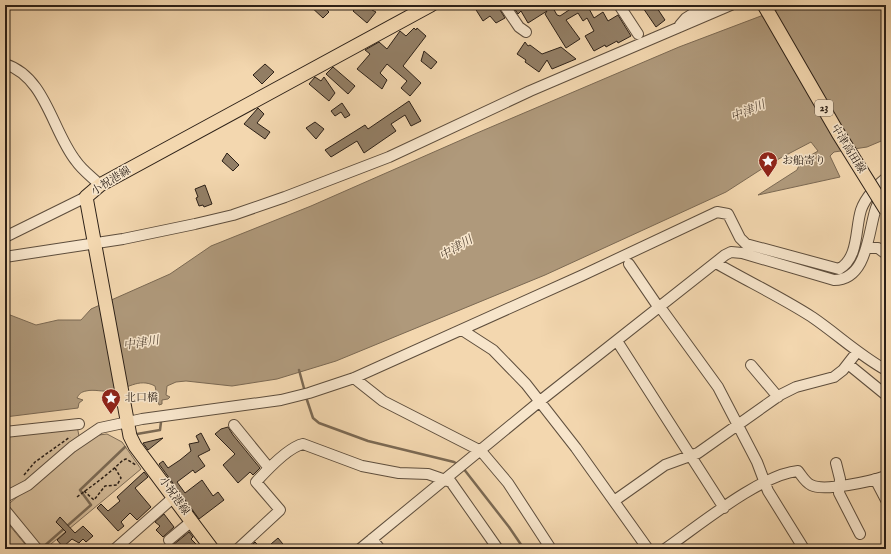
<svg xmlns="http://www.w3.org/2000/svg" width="891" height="554" viewBox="0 0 891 554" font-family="'IM FELL English','Noto Serif JP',serif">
  <rect width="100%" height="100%" fill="#f3d7af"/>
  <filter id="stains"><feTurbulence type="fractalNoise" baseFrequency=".005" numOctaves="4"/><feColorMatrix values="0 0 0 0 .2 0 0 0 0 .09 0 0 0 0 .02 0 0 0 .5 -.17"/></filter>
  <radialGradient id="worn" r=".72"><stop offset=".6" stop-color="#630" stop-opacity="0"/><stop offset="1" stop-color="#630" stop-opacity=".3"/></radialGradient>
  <path fill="#d1b895" stroke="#7e6c56" d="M77,426L79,436L23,483L5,492V435Z
    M107,434L122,442L141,469L45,549H42L5,507L91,436Z
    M5,520L29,549H5Z"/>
  <path fill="#af997b" stroke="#7b6953" d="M790,5H886V139L867,147L834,152L830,156L840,177L758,195L797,170L801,161L818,151L811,142L771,163L726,192L545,275L336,361L277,379L232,386L186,381L176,382L167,386L166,395L170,397L168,399L162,400V404L159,405L155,386C138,377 127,390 111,391C102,392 94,389 86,391C81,392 79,394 77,398L83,400L79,403L78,408L5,417V313L36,325L58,320H81L91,309L170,274L211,246L311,206L477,133L679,47Z"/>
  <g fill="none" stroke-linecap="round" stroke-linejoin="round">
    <path stroke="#7b6953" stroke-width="2.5" d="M299,370L305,392
      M306,397L313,418L319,423L368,441L454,462L459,465
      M137,434L160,430L161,422
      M463,468L509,527L524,549
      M42,548L91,505L80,490L125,447"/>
  </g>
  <path fill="#937f66" stroke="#2c2017" d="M309,5H322L329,12L323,18Z
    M358,5H376L372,10L376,12L367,23L353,11Z
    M473,5H497L505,18L496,23L490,16L483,21Z
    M517,5H557L553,8L557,15L560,16L572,8L570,5H587L594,18L603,12L608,21L618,15L631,36L618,43L617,41L606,47L605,45L594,51L585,36L594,31L587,18L583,21L578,13L566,20L580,39L566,48L545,14L547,11L528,23L521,11L518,14L514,8Z
    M641,5H655L665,20L656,27Z
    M414,28L416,30L417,28L426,36L403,66L421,83L410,96L401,88L407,81L387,64L380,73L387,80L382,89L357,69L370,54L365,50L379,42L387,49L400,31L406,36Z
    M525,42L528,46L530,45L542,54L561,47L576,59L552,69L547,60L539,72L525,62L526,60L517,54Z
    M424,51L437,62L431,69L421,61Z
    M265,64L274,72L262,84L253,75Z
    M333,67L355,86L348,94L326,74Z
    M315,77L321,81L324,77L335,93L329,101L309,84Z
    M409,101L421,121L411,126L405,115L391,124L396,131L364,153L357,141L331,157L325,150L365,125L368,129Z
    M342,103L350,115L345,118L341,112L335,116L331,111Z
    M258,108L264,114L257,123L270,132L265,139L244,124Z
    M315,122L324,129L316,139L306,128Z
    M227,153L239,165L233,171L222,161Z
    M205,185L212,204L204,207L203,205L199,206L196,198L198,197L195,189Z
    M228,427L233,435L260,468L253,475L250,472L238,483L223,465L235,454L215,434L221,429Z
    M201,433L210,450L198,456L205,466L195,473L193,470L177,482L185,493L202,480L213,496L218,492L224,500L199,519L159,464L163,461L168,468L180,460L191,451L189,444L199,442L196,436Z
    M163,438L148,450L143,443Z
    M144,472L148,477L135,488L151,507L137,520L130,513L121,522L124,526L118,531L97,508L101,504L108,511L120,501L117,497Z
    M164,514L174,527L163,537L156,530L160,526L155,522Z
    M60,517L75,533L83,526L93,536L86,542L83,539L79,543L72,539L63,547L57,540L66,532L56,522Z
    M189,532L193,537L191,539L201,549H164L173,545Z
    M278,538L287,549H276L271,544Z
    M255,542L262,549H248Z"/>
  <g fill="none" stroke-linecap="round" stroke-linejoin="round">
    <defs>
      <path id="minor" d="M504,5L519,27L526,32
        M619,5L638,34
        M680,25L686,18L707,5
        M5,64C46,77 52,131 76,161C82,170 92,177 100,185
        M5,237L86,197
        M866,248H878L886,254
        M5,257L123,239L195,224L233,215L285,197L389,157L530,91L731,5
        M716,263C747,281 781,297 812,317C837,334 859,355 886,370
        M629,264L659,308
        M660,307L718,387L757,462L768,491L804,549
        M462,330L493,350L526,384L576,448L648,549
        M617,341L724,508
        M848,364L886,395
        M751,365L778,397
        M354,378L383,401L481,451L508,483L551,549
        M234,425L269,468
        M5,432L79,424
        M836,463L840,479L839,493L860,534
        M875,479L886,500
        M5,497L28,485L72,447L100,428L142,419L281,400L309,393L354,378L583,275L717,212L728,214L740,238L746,244L839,269C859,258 855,229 861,210C865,198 877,185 886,178
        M614,501L665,465L698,453L780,395L796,387L834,377L843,370L857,352
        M5,510L37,549
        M372,539L380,549
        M169,540L192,521
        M115,549L174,497
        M238,549L280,510L256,482C266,471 289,447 303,444L362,466L399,473L428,474L451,482L498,549
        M360,549L545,397L725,255L731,252L742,253L834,280C868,280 868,231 876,208C878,202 882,198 886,193
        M665,549C697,527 761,474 798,471C802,476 805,482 811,485C824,492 872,481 886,476"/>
      <path id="major" d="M212,549L135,446L130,436L86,197L100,185L431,5"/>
    </defs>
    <use href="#minor" stroke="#5e4e3d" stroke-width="12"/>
    <use href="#major" stroke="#2c2017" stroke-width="15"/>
    <path stroke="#2c2017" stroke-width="1.5" stroke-dasharray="3 2" stroke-linecap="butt" d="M24,475L35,462L70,437
      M84,491L94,500L105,486L117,485L121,478L115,468
      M77,497C93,485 109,474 123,460L126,459L136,465"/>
    <use href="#minor" stroke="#f7e5cb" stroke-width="10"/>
    <use href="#major" stroke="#f3d7af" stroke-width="13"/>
    <defs>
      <path id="major-bridge" d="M764,5L838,133L886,210"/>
    </defs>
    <use href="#major-bridge" stroke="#2c2017" stroke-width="15" stroke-linecap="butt"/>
    <use href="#major-bridge" stroke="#f3d7af" stroke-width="13"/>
  </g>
  <defs>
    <symbol id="sight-pin" viewBox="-11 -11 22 30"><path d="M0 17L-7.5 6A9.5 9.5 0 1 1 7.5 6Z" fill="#8f2418" stroke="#f7e5cb"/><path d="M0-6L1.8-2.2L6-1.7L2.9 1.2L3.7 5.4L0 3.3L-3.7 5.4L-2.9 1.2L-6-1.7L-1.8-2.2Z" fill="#fff"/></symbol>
  </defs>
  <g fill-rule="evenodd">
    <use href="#sight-pin" x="757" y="150" width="22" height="30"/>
    <use href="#sight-pin" x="100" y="387" width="22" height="30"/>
  </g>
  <g text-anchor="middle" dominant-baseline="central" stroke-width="3" stroke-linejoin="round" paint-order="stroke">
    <rect fill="#f7e5cb" stroke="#695b4d" stroke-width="1" x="815" y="100" width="18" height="16" rx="3"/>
    <g font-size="10" font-weight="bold" fill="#2c2017">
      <text x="824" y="108">23</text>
    </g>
    <g font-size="11" fill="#2c2017" stroke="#f7e5cb">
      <text transform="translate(848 149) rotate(58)">中津高田線</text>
      <text transform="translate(111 181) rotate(-32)">小祝港線</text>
      <text transform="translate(174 496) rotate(54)">小祝港線</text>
    </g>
    <g font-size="11" fill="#2c2017" stroke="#f7e5cb" text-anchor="start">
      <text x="782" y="161">お船寄り</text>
      <text x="125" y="398">北口橋</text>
    </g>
    <g font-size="12" font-style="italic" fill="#5a4a3a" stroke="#f7e5cb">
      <text transform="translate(748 111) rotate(-22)">中津川</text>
      <text transform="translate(456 248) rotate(-31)">中津川</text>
      <text transform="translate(141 343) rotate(-9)">中津川</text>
    </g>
  </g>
  <rect width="891" height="554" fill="none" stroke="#f3d7af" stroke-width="20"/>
  <rect x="6" y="6" width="879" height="542" fill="none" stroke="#2c2017" stroke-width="2"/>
  <rect x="10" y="10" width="871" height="534" fill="none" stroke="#2c2017"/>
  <rect width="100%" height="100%" filter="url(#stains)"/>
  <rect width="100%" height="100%" fill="url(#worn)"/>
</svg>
